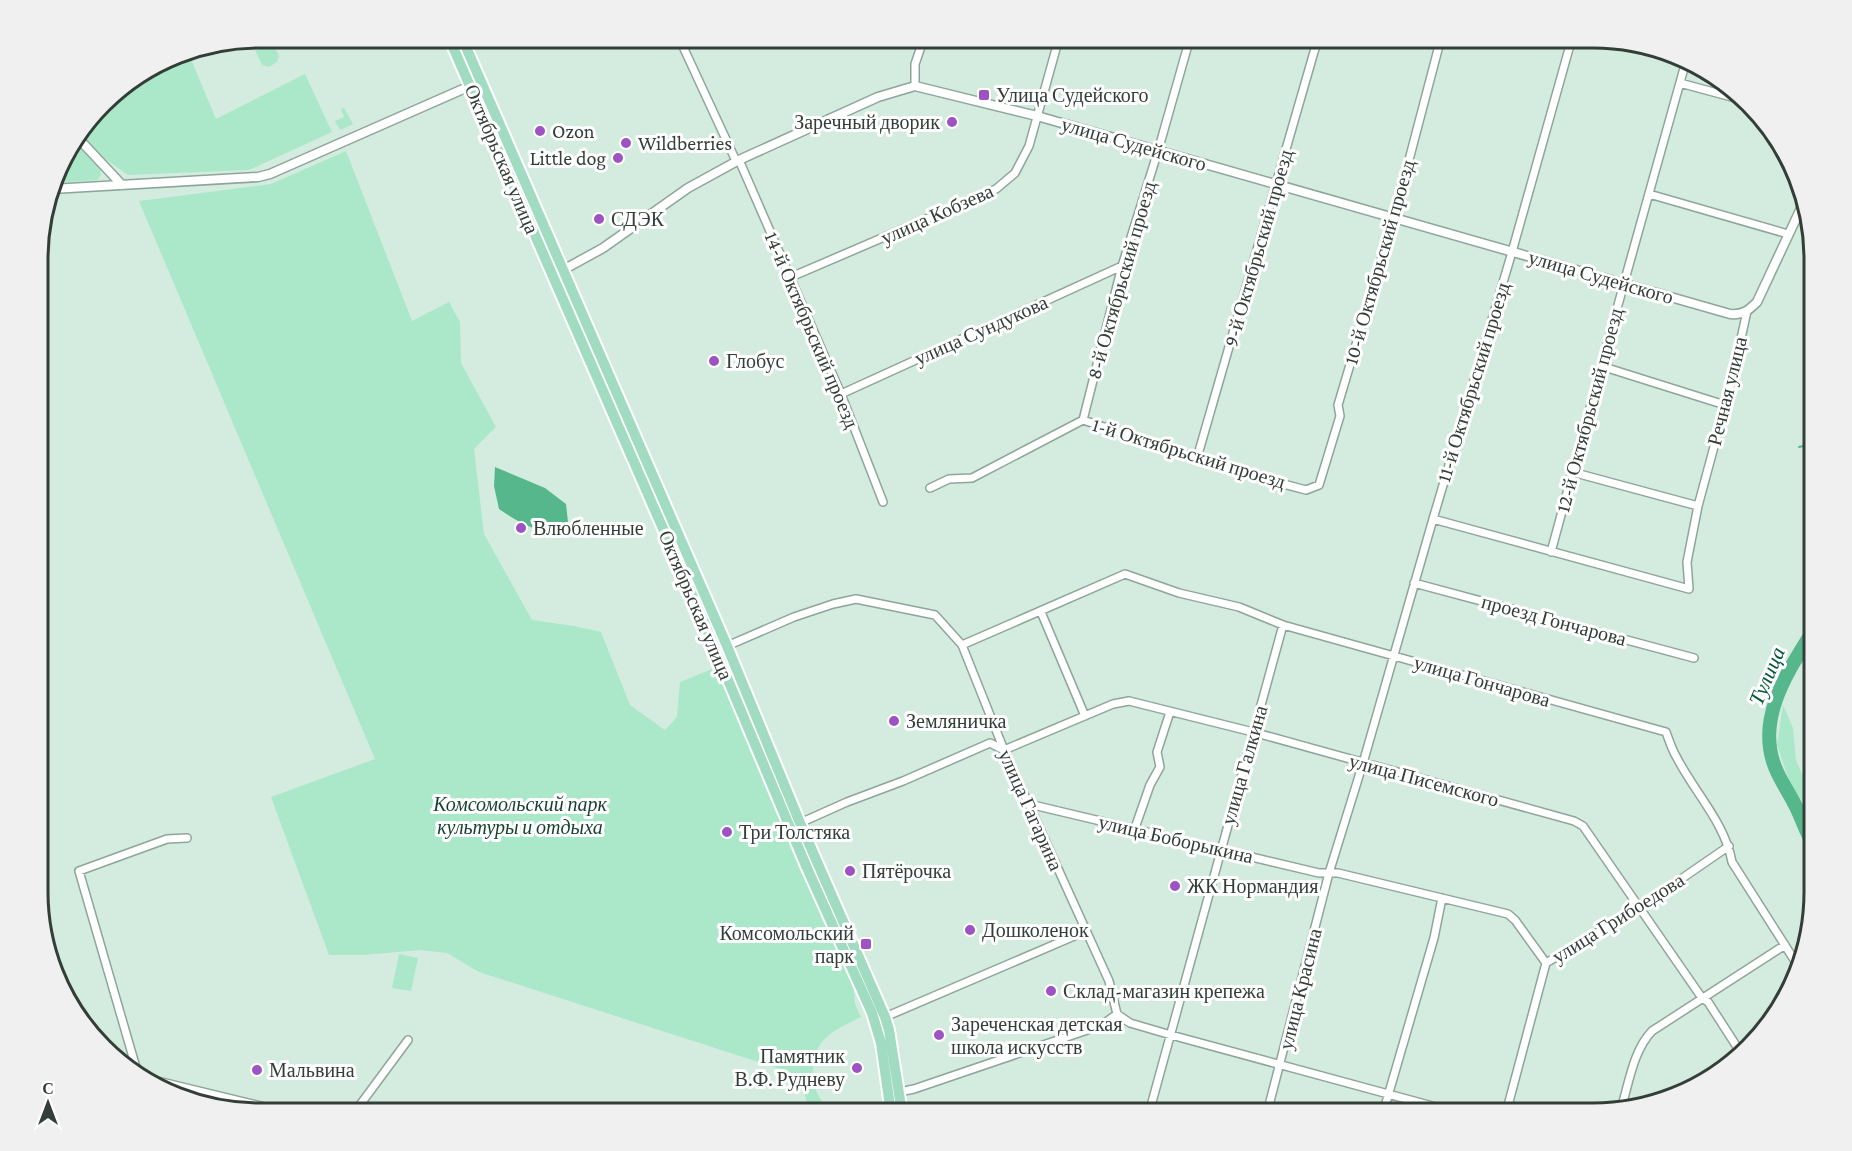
<svg xmlns="http://www.w3.org/2000/svg" width="1852" height="1151" viewBox="0 0 1852 1151" font-family="'Crimson Pro',serif">
  <rect width="100%" height="100%" fill="#d3ecdf"/>
  <path fill="#abe8c9" d="M259,38H271L279,56L277,62L269,67L262,65L250,39Z
    M188,52L216,119L305,74L332,132L249,170L128,175L104,158L83,136V132L113,93L175,54Z
    M344,108L353,124L340,130L335,121L344,117L341,109Z
    M73,145L80,148L100,170L101,174L98,180L54,183L61,161Z
    M346,151L412,321L449,302L460,322L461,363L496,427L474,449L484,534L532,620L574,626L601,632L630,705L665,730L677,717L680,682L722,665L801,869L854,988L855,1004L861,1017C847,1024 832,1030 822,1042C806,1063 811,1105 839,1113H810L799,1075L479,972L447,953L420,950L363,955H329L271,797L375,759L139,201L271,184Z
    M1783,705L1793,728L1796,760L1814,801V826L1794,795L1777,745Z
    M399,954L418,958L411,991L392,988Z"/>
  <path fill="#56b68c" d="M495,467L545,488L566,504L568,522L557,534C534,531 518,522 499,509L494,486Z"/>
  <g fill="none" stroke-linecap="round" stroke-linejoin="round">
    <path stroke="#56b68c" stroke-width="2" d="M1799,447L1811,444L1814,441"/>
    <path stroke="#56b68c" stroke-width="14" d="M1814,624L1811,634C1787,673 1756,719 1775,767C1780,780 1788,791 1794,803C1802,817 1805,832 1814,845"/>
    <defs>
      <path id="minor" d="M679,38L736,161
        M683,44L699,38
        M1680,83L1739,99
        M915,86V64L924,38
        M739,160L841,394L883,502
        M1649,194L1788,234
        M791,277L996,189L1015,173L1029,146L1059,38
        M1601,366L1725,405
        M841,394L1122,266
        M1083,420L1122,266L1158,151L1190,38
        M1197,458L1318,38
        M1572,472L1698,506
        M930,488L949,479L972,478L1083,420L1182,453L1219,467L1306,490L1319,485L1340,416L1338,405L1394,217L1441,38
        M1433,519L1689,589L1687,562L1698,506L1732,380L1747,311
        M1551,552L1624,283L1686,61
        M1414,583L1694,658
        M1041,612L1085,716
        M962,645L1125,574L1179,593L1239,607L1283,625L1666,732C1669,740 1672,750 1677,758C1695,793 1725,823 1732,862L1800,969
        M727,646L794,617L833,604L856,599L935,615L962,645L1004,750L1109,981L1117,1014
        M1029,804L1319,873H1338L1508,914L1515,920L1546,963
        M800,823L847,802L903,781L990,743L1004,750L1113,704L1129,701L1253,732L1574,821L1583,826L1702,998L1708,1002L1739,1050
        M1135,828L1150,785L1160,767L1157,752L1170,712
        M885,1017L1086,931
        M137,1076L290,1113
        M139,1078L79,871L167,839L187,838
        M899,1092L914,1089L1102,1025L1117,1014L1130,1023L1171,1035L1458,1113
        M1621,1109C1629,1083 1633,1051 1652,1031L1785,945
        M354,1113L408,1040
        M1149,1113L1283,625
        M1267,1113L1329,873L1363,763L1433,519L1512,252L1572,38
        M1383,1113L1434,938L1442,898
        M1506,1113L1546,963L1639,908L1729,846"/>
      <path id="tertiary" d="M78,138L122,185
        M52,189L258,177L270,174L470,86
        M563,270L603,248L688,188L739,160L878,97L915,86L1037,116L1730,314C1743,315 1748,311 1757,302L1802,206"/>
      <path id="primary" d="M449,38L702,618L807,868L872,1013L881,1043L891,1113
        M462,38L727,646L800,823L885,1017L889,1030L902,1113"/>
    </defs>
    <use href="#minor" stroke="#8ea699" stroke-width="10"/>
    <use href="#tertiary" stroke="#8ea699" stroke-width="11"/>
    <use href="#primary" stroke="#fff" stroke-width="14"/>
    <use href="#minor" stroke="#fff" stroke-width="7"/>
    <use href="#tertiary" stroke="#fff" stroke-width="8"/>
    <use href="#primary" stroke="#a1dcc2" stroke-width="10"/>
  </g>
  <g fill="#9e53c5" stroke="#fff" stroke-width="2">
    <rect x="978" y="89" width="12" height="12" rx="3"/>
    <circle cx="952" cy="122" r="6"/>
    <circle cx="540" cy="131" r="6"/>
    <circle cx="626" cy="143" r="6"/>
    <circle cx="618" cy="158" r="6"/>
    <circle cx="599" cy="219" r="6"/>
    <circle cx="714" cy="361" r="6"/>
    <circle cx="521" cy="528" r="6"/>
    <circle cx="894" cy="721" r="6"/>
    <circle cx="727" cy="832" r="6"/>
    <circle cx="850" cy="871" r="6"/>
    <circle cx="1175" cy="886" r="6"/>
    <circle cx="970" cy="930" r="6"/>
    <rect x="860" y="938" width="12" height="12" rx="3"/>
    <circle cx="1051" cy="991" r="6"/>
    <circle cx="939" cy="1035" r="6"/>
    <circle cx="857" cy="1068" r="6"/>
    <circle cx="257" cy="1070" r="6"/>
  </g>
  <g text-anchor="middle" dominant-baseline="central" stroke-width="6" stroke-linejoin="round" paint-order="stroke">
    <g font-size="20" fill="#343e38" stroke="#fff" text-anchor="start">
      <text x="996" y="95">Улица Судейского</text>
      <text x="940" y="122" text-anchor="end">Заречный дворик</text>
      <text x="552" y="131">Ozon</text>
      <text x="638" y="143">Wildberries</text>
      <text x="606" y="158" text-anchor="end">Little dog</text>
      <text x="611" y="219">СДЭК</text>
      <text x="726" y="361">Глобус</text>
      <text x="533" y="528">Влюбленные</text>
      <text x="906" y="721">Земляничка</text>
      <text x="739" y="832">Три Толстяка</text>
      <text x="862" y="871">Пятёрочка</text>
      <text x="1187" y="886">ЖК Нормандия</text>
      <text x="982" y="930">Дошколенок</text>
      <text x="854" y="933" text-anchor="end">Комсомольский<tspan x="854" dy="23">парк</tspan></text>
      <text x="1063" y="991">Склад-магазин крепежа</text>
      <text x="951" y="1024">Зареченская детская<tspan x="951" dy="23">школа искусств</tspan></text>
      <text x="845" y="1056" text-anchor="end">Памятник<tspan x="845" dy="23">В.Ф. Рудневу</tspan></text>
      <text x="269" y="1070">Мальвина</text>
    </g>
    <g font-size="20" fill="#343e38" stroke="#fff">
      <text transform="translate(1134 144) rotate(16)">улица Судейского</text>
      <text transform="translate(502 159) rotate(67)">Октябрьская улица</text>
      <text transform="translate(937 214) rotate(-24)">улица Кобзева</text>
      <text transform="translate(1258 248) rotate(-74)">9-й Октябрьский проезд</text>
      <text transform="translate(1379 262) rotate(-74)">10-й Октябрьский проезд</text>
      <text transform="translate(1601 277) rotate(16)">улица Судейского</text>
      <text transform="translate(1121 280) rotate(-74)">8-й Октябрьский проезд</text>
      <text transform="translate(812 330) rotate(67)">14-й Октябрьский проезд</text>
      <text transform="translate(981 330) rotate(-24)">улица Сундукова</text>
      <text transform="translate(1473 382) rotate(-73)">11-й Октябрьский проезд</text>
      <text transform="translate(1727 391) rotate(-76)">Речная улица</text>
      <text transform="translate(1589 410) rotate(-75)">12-й Октябрьский проезд</text>
      <text transform="translate(1189 453) rotate(17)">1-й Октябрьский проезд</text>
      <text transform="translate(696 605) rotate(67)">Октябрьская улица</text>
      <text transform="translate(1554 620) rotate(15)">проезд Гончарова</text>
      <text transform="translate(1482 681) rotate(16)">улица Гончарова</text>
      <text transform="translate(1244 765) rotate(-74)">улица Галкина</text>
      <text transform="translate(1424 780) rotate(15)">улица Писемского</text>
      <text transform="translate(1031 810) rotate(66)">улица Гагарина</text>
      <text transform="translate(1176 839) rotate(13)">улица Боборыкина</text>
      <text transform="translate(1618 918) rotate(-32)">улица Грибоедова</text>
      <text transform="translate(1300 989) rotate(-76)">улица Красина</text>
    </g>
    <g font-size="20" font-style="italic" fill="#153f2e" stroke="#fff">
      <text x="520" y="804">Комсомольский парк<tspan x="520" dy="23">культуры и отдыха</tspan></text>
    </g>
    <g font-size="21" font-style="italic" fill="#05563a" stroke="#fff">
      <text transform="translate(1767 676) rotate(-67)">Тулица</text>
    </g>
  </g>
  <path d="M0 0H1852V1151H0ZM259 48H1593A211 211 0 0 1 1804 259V892A211 211 0 0 1 1593 1103H259A211 211 0 0 1 48 892V259A211 211 0 0 1 259 48Z" fill="#eff0ef" fill-rule="evenodd"/>
  <path fill="none" stroke="#343e38" stroke-width="3" d="M259 48H1593A211 211 0 0 1 1804 259V892A211 211 0 0 1 1593 1103H259A211 211 0 0 1 48 892V259A211 211 0 0 1 259 48Z"/>
  <g transform="translate(48 1103)" stroke="#ffffff" stroke-width="4.5" paint-order="stroke">
  <path d="M0-4.5L10 22L0 15L-10 22Z" fill="#343e38"/>
  <text y="-9" font-size="16" font-weight="bold" text-anchor="middle" fill="#343e38">С</text>
  </g>
</svg>
